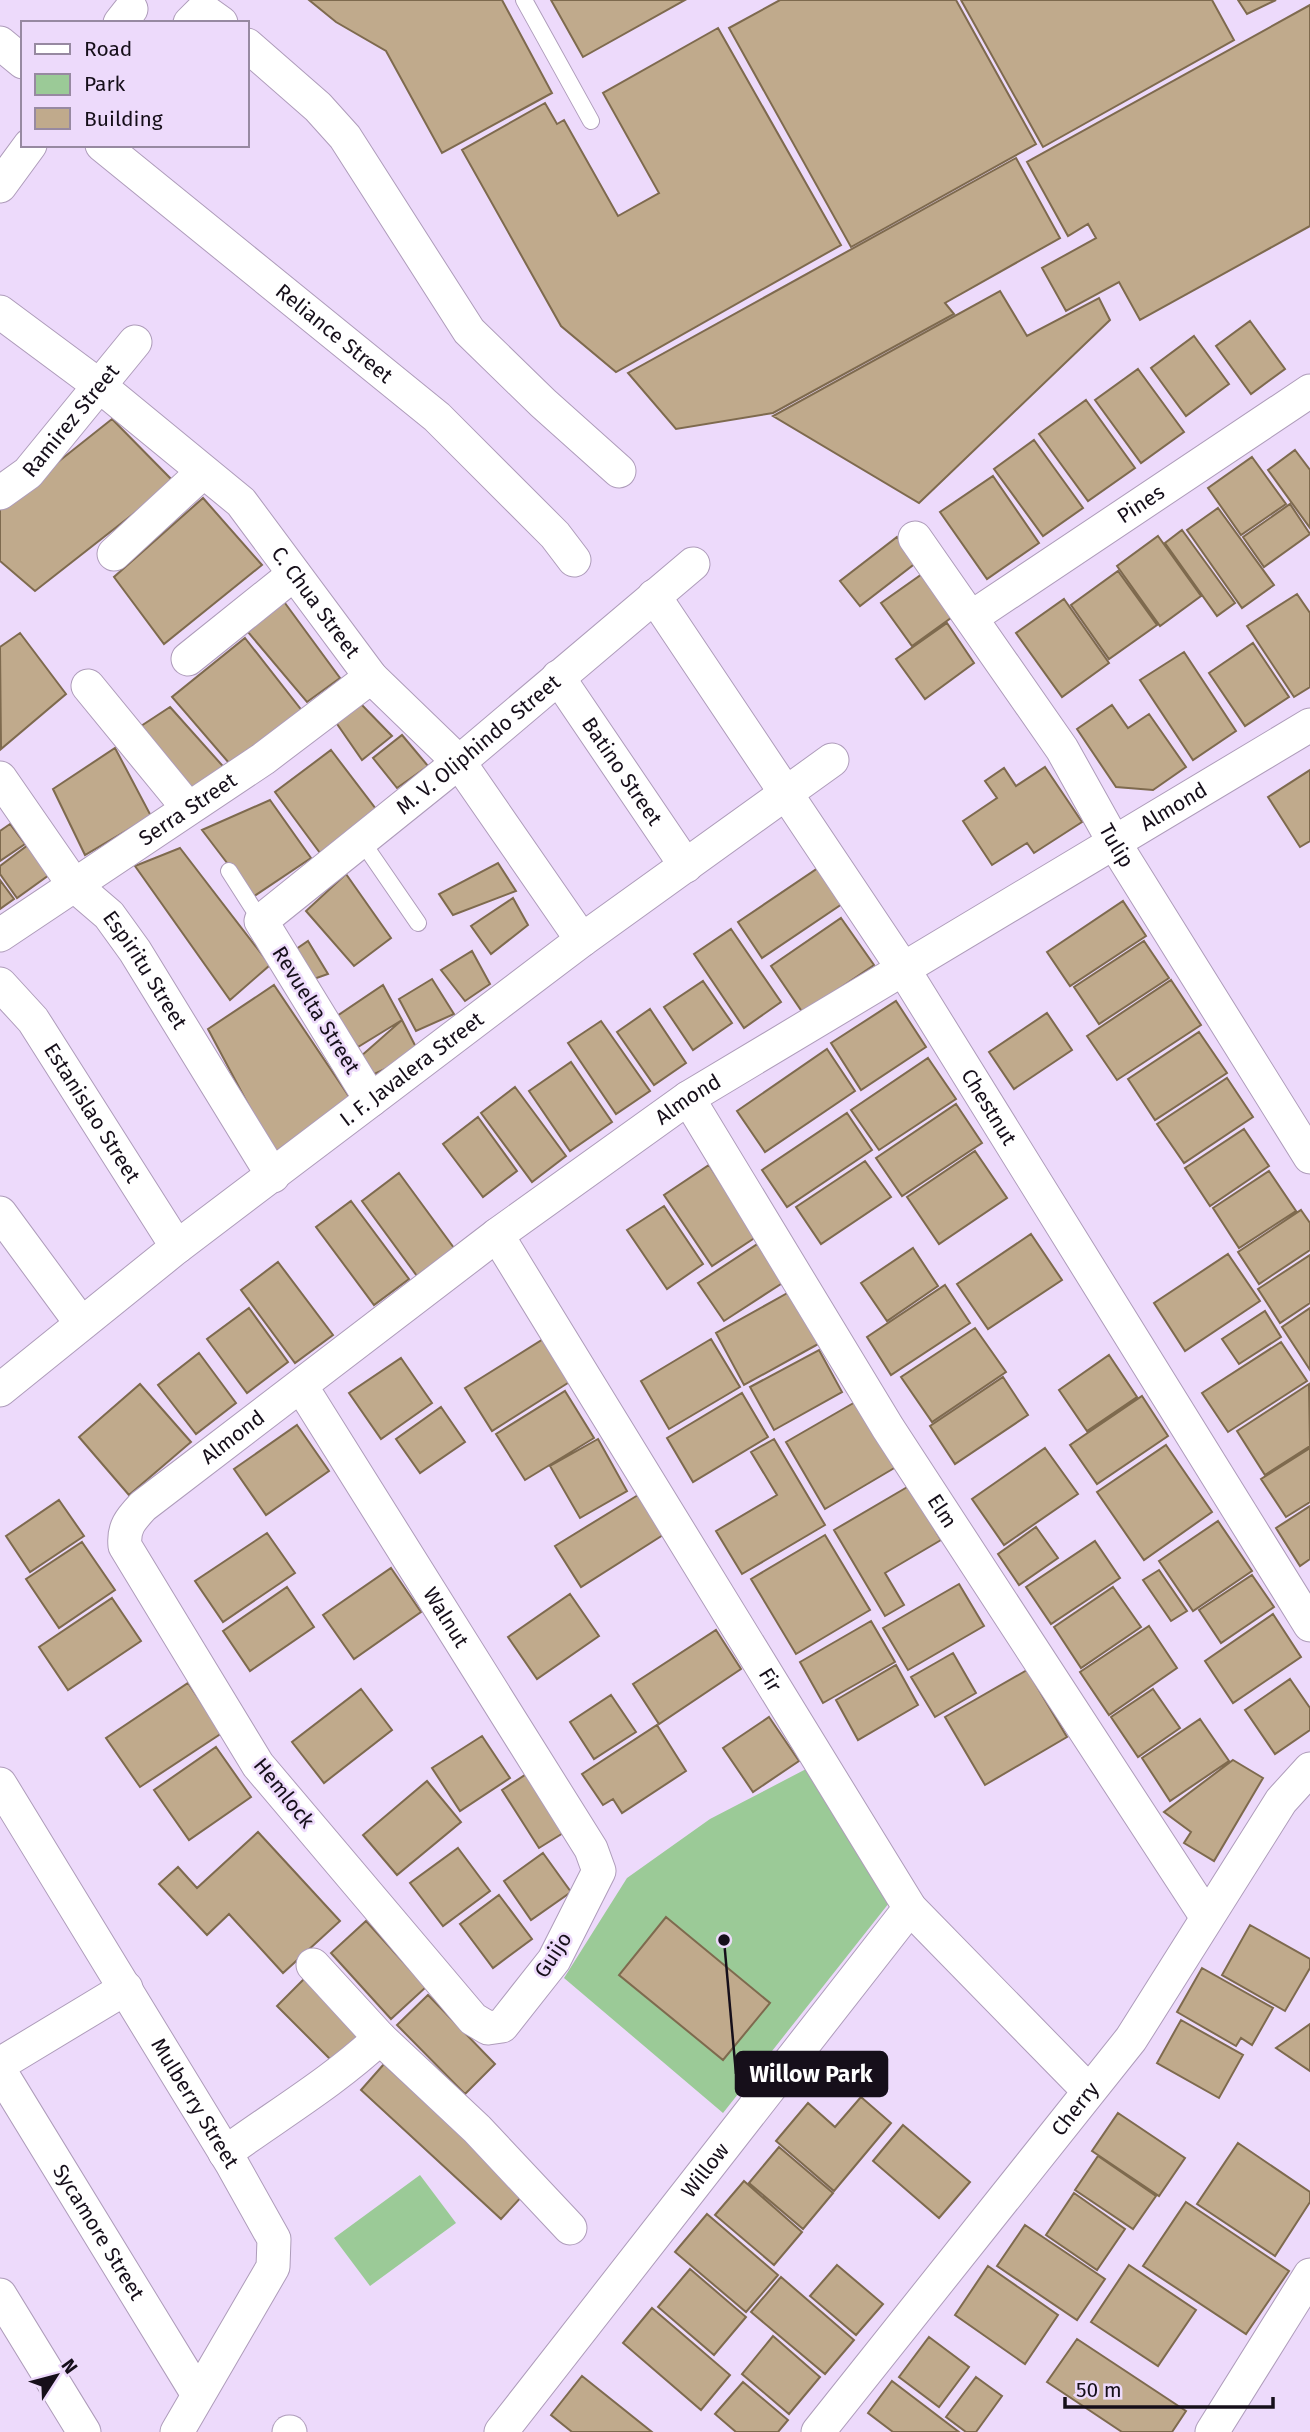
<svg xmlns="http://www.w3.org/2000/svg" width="1310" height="2432" viewBox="0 0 1310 2432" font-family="'Fira Sans',sans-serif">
  <rect width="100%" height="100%" fill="#eddafb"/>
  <path fill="#9bca97" d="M808,1768L889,1903L723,2113L564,1978L627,1878L710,1819Z
    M420,2175L456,2223L370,2286L334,2238Z"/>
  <path fill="#c0aa8c" stroke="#7e6a4e" stroke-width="2" d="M309,0H502L552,93L442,153L386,51L336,22Z
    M551,0H685L583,57Z
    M780,0H956L1036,144L851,247L729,28Z
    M961,0H1212L1234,40L1043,147Z
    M1238,0H1276L1247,14Z
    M1310,5V226L1140,320L1119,282L1066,311L1042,268L1096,238L1088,224L1068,236L1027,162Z
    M718,28L841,245L616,372L561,326L462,150L545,103L557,124L564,120L618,216L659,193L603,93Z
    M1016,158L1060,238L945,303L954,314L773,413L676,429L628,373Z
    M1000,291L1027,336L1099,298L1110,320L919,503L773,416Z
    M1250,321L1285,369L1251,394L1216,346Z
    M1194,336L1229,384L1186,416L1151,368Z
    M1138,369L1184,432L1141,463L1095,400Z
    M1086,400L1135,468L1088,501L1039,434Z
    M112,419L174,482L35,591L0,561V508Z
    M1034,440L1083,508L1043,536L994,469Z
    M1295,450L1310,470V528L1268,470Z
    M1252,457L1286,504L1241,535L1208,488Z
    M993,476L1039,543L987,579L940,512Z
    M203,498L262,565L164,644L114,577Z
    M1290,504L1310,534L1264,567L1243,537Z
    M1218,508L1274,585L1242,608L1187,530Z
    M1182,530L1235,603L1217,616L1165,543Z
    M1158,536L1201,596L1160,626L1117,566Z
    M897,537L917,562L860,606L840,581Z
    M1118,571L1157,625L1109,659L1071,605Z
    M925,572L955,615L912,646L881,603Z
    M1297,594L1310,613V687L1294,697L1247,626Z
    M282,599L340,678L307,702L248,632Z
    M1064,599L1109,663L1062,697L1016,633Z
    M947,623L974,663L925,699L896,659Z
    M20,633L66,694L1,749L0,647Z
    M245,638L303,712L229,763L172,697Z
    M1253,643L1289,697L1245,726L1209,673Z
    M1184,652L1236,731L1193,760L1140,680Z
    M359,702L392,736L362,760L335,721Z
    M1112,705L1128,728L1149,714L1186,767L1153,790L1116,787L1077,729Z
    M170,707L229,773L185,797L135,730Z
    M402,735L428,766L397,788L373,758Z
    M115,748L151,816L85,855L53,789Z
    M331,750L382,817L320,853L275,792Z
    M1045,767L1082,822L1034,853L1027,843L992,865L963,821L997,798L985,781L1004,768L1016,786Z
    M1310,770V841L1300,847L1268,797Z
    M270,800L311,858L253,897L202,830Z
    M10,824L25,844L0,861V831Z
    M28,845L49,875L17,898L0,874V866Z
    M180,848L270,965L230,1000L135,866Z
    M498,863L516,891L453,915L439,894Z
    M821,866L845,902L762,958L738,922Z
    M346,874L391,938L354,966L306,911Z
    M0,880L14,899L0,909Z
    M513,898L528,925L491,954L471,926Z
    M1123,901L1146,936L1070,986L1047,952Z
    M841,918L874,965L803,1013L771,966Z
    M731,929L781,1002L744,1028L694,954Z
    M308,941L328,974L308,981L289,954Z
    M1144,941L1169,978L1099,1024L1074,987Z
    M472,951L490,984L465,1001L441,970Z
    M432,979L454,1014L416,1031L399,999Z
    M1171,980L1201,1025L1117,1080L1087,1036Z
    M703,981L732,1023L693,1050L664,1007Z
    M274,985L350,1098L274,1153L208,1029Z
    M383,985L402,1020L358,1047L334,1018Z
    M896,1001L926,1047L861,1090L831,1043Z
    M650,1009L686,1063L654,1085L617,1032Z
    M1047,1013L1072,1050L1014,1089L989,1052Z
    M402,1020L419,1053L368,1077L360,1057Z
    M601,1021L650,1091L616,1114L568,1043Z
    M1199,1032L1227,1073L1155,1120L1128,1079Z
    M827,1049L855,1091L765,1152L737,1111Z
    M928,1058L956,1099L879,1150L851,1110Z
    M571,1062L612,1122L570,1151L529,1091Z
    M1227,1078L1253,1117L1184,1163L1157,1124Z
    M515,1087L566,1156L532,1182L481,1113Z
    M956,1104L982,1143L902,1196L876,1158Z
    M847,1113L872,1150L787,1207L762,1170Z
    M478,1117L517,1171L483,1197L443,1144Z
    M1244,1129L1269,1166L1210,1206L1185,1168Z
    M975,1151L1007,1198L939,1244L907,1197Z
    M865,1161L891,1197L821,1244L796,1207Z
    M709,1165L756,1237L712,1266L664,1195Z
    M1269,1171L1296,1211L1239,1248L1213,1208Z
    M399,1173L454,1248L417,1276L362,1201Z
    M351,1201L409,1279L374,1305L316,1227Z
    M664,1206L703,1264L667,1289L627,1230Z
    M1301,1210L1310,1223V1250L1259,1284L1238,1252Z
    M1031,1234L1062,1280L988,1329L957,1284Z
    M759,1243L784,1282L724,1321L698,1283Z
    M913,1248L938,1286L887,1321L861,1283Z
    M1228,1254L1260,1301L1185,1351L1154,1303Z
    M1310,1255V1303L1280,1323L1258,1289Z
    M278,1262L333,1335L295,1363L241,1290Z
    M945,1285L970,1323L891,1375L867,1337Z
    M791,1291L820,1343L744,1385L716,1333Z
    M249,1308L288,1362L247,1393L207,1339Z
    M1310,1308V1370L1282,1327Z
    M1265,1311L1281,1337L1239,1364L1222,1339Z
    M975,1328L1006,1372L932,1422L901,1377Z
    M545,1338L571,1381L492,1431L465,1388Z
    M711,1339L740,1387L669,1429L641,1381Z
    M1281,1342L1307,1381L1228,1432L1202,1393Z
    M819,1350L842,1392L774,1430L750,1387Z
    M199,1353L236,1403L196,1434L158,1385Z
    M1109,1355L1137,1397L1087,1431L1059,1390Z
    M401,1358L432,1403L381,1439L349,1393Z
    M1003,1377L1028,1415L955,1464L930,1426Z
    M140,1384L191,1442L129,1495L79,1437Z
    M1309,1384L1310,1446L1265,1475L1237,1431Z
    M565,1391L594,1438L525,1480L496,1434Z
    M742,1393L768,1437L693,1482L667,1438Z
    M1142,1396L1168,1436L1097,1484L1070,1445Z
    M857,1401L896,1467L825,1509L786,1442Z
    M441,1407L465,1442L420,1473L396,1439Z
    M297,1425L329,1471L266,1515L234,1469Z
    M598,1439L627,1491L580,1518L550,1466Z
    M774,1439L825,1525L742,1574L716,1531L777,1495L751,1452Z
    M1166,1445L1212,1512L1144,1560L1097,1492Z
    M1045,1448L1078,1494L1004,1545L972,1499Z
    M1310,1448V1502L1286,1517L1261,1479Z
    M909,1486L941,1540L885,1573L904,1605L885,1616L834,1530Z
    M638,1495L663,1535L581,1587L555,1546Z
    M59,1500L84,1536L30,1572L6,1536Z
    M1310,1506V1559L1300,1566L1276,1528Z
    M1218,1521L1252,1571L1193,1611L1159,1561Z
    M1036,1527L1058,1558L1019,1585L998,1554Z
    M267,1533L295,1573L223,1622L195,1581Z
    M825,1535L870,1610L796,1654L751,1579Z
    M1095,1541L1120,1578L1051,1624L1026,1587Z
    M82,1542L115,1590L59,1628L26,1579Z
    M391,1568L421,1612L354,1659L323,1615Z
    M1159,1570L1187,1611L1171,1621L1143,1580Z
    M1252,1575L1274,1607L1221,1643L1199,1610Z
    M959,1584L984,1626L908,1670L883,1628Z
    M287,1587L314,1627L250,1671L223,1631Z
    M1113,1587L1141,1627L1081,1668L1054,1627Z
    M570,1594L599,1636L537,1679L508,1637Z
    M112,1598L141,1641L68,1690L39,1647Z
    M1273,1614L1301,1657L1233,1703L1205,1661Z
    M871,1621L895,1662L823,1703L800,1662Z
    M1149,1626L1177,1668L1109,1715L1080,1672Z
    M716,1630L741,1669L659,1724L633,1684Z
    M953,1653L976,1693L935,1717L911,1677Z
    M896,1665L918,1705L858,1740L836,1700Z
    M1027,1670L1067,1737L985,1785L945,1717Z
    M1290,1679L1310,1708V1730L1275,1754L1245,1710Z
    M188,1683L222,1733L140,1787L106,1738Z
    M361,1689L392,1730L324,1783L292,1742Z
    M1153,1689L1180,1728L1138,1757L1111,1717Z
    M611,1695L636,1732L594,1759L570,1722Z
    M769,1717L799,1761L753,1792L723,1748Z
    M1200,1719L1229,1761L1170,1801L1142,1758Z
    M657,1725L686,1771L622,1813L613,1799L603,1805L582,1774Z
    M482,1736L510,1778L460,1811L432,1768Z
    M216,1747L251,1797L189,1840L154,1790Z
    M1233,1760L1263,1778L1214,1861L1184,1843L1191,1832L1164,1812Z
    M531,1771L568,1830L539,1848L502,1790Z
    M427,1781L461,1822L397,1875L363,1835Z
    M258,1832L340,1921L283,1973L229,1914L207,1935L159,1884L178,1867L197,1888Z
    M458,1848L490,1891L443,1926L410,1883Z
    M543,1853L571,1892L531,1920L504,1881Z
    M499,1895L532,1939L493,1968L460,1924Z
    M666,1917L770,2003L723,2060L619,1975Z
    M366,1921L426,1987L391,2019L331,1953Z
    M1250,1925L1310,1959V1968L1285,2011L1222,1975Z
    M1202,1968L1273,2008L1252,2045L1241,2038L1236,2046L1177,2012Z
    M306,1977L363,2034L334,2063L277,2006Z
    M428,1995L495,2064L465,2094L397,2025Z
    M1181,2020L1243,2055L1219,2098L1157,2063Z
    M1310,2024V2071L1276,2048Z
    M384,2064L524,2194L501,2219L361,2090Z
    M861,2097L891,2123L834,2191L776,2141L808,2103L835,2127Z
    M1118,2113L1185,2158L1159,2196L1092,2151Z
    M903,2125L970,2182L939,2218L873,2161Z
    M1238,2143L1310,2192V2202L1275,2256L1197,2204Z
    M779,2147L833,2193L803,2229L749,2183Z
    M1098,2156L1156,2196L1133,2229L1075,2190Z
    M744,2181L802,2232L774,2265L715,2215Z
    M1074,2193L1125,2229L1097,2270L1046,2235Z
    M1186,2202L1289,2271L1246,2334L1143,2266Z
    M707,2214L778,2275L746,2312L675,2252Z
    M1025,2225L1105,2279L1077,2320L997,2266Z
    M837,2265L883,2304L856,2335L810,2296Z
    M1129,2265L1196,2310L1158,2366L1091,2322Z
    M988,2266L1058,2315L1025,2364L955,2315Z
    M690,2269L746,2317L714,2355L658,2307Z
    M781,2277L854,2340L825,2374L751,2312Z
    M652,2308L730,2375L701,2410L623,2343Z
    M773,2336L820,2377L789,2414L742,2374Z
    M929,2337L969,2367L939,2407L899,2377Z
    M1077,2339L1186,2411L1172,2432H1122L1047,2382Z
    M582,2376L652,2432H572L551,2415Z
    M976,2377L1002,2396L976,2432H966L946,2417Z
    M892,2381L959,2432H893L868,2413Z
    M743,2382L788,2420L778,2432H736L715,2414Z"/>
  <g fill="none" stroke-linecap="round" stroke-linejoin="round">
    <defs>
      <path id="service" d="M524,0L591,121
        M361,840L418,923
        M229,871L261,921"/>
      <g id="minor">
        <path d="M120,23L131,9"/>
        <path d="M190,23L203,10L221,23"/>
        <path d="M0,43L23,62"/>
        <path d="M247,45L318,107L345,137L469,331L543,403L619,471"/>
        <path id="s1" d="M102,145L437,417L555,535L574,560"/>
        <path d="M0,186L30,145"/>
        <path id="s2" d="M0,312L101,387L241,502L371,677L459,762L582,940"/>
        <path id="s3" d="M0,493L28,473L135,342"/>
        <path id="s4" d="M915,538L1062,749L1115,844L1310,1157"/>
        <path d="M114,554L203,472"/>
        <path id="s5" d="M654,596L902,967L1310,1625"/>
        <path id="s6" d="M972,617L1310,391"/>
        <path d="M188,659L294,574"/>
        <path id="s7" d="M558,677L686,866"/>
        <path d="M88,686L188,808"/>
        <path id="s8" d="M0,778L74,885L109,915L135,951L273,1176"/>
        <path id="s9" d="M0,935L263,759L371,677"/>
        <path id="s10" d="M0,984L33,1020L177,1247"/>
        <path id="s11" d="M688,1098L888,1428L1206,1916"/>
        <path id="s12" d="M371,1100L261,921L459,762L693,564"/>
        <path d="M0,1213L81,1323"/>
        <path id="s13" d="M497,1235L910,1908L1088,2090"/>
        <path id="s14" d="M301,1386L591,1849L599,1871L554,1960L502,2026L488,2028L473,2019L258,1765L125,1546C123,1527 131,1519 143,1506L497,1235L688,1098L1310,725"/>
        <path id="s15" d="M0,1390L177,1247L371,1100L582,940L832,760"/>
        <path id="s16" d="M0,1784L232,2164L274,2239L273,2267L177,2432"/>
        <path d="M313,1965L380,2038L477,2129L570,2228"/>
        <path d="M0,2064L126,1988"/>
        <path id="s17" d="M0,2071L197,2393"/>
        <path d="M225,2153C277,2115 333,2082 380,2038"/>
        <path d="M0,2295L84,2432"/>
        <path d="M289,2432H290"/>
        <path id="s18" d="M501,2432L910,1908"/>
        <path id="s19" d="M818,2432L1131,2039L1281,1801L1310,1769"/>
        <path d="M1212,2432L1310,2275"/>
      </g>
    </defs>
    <use href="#service" stroke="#ae9cba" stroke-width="18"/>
    <use href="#minor" stroke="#ae9cba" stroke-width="35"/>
    <use href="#service" stroke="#fff" stroke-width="16"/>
    <use href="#minor" stroke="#fff" stroke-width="33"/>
  </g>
  <g text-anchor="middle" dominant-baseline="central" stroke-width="5" stroke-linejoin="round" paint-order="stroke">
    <g font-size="21" fill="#160f1a" stroke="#eddafb">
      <text stroke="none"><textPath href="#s1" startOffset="299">Reliance Street</textPath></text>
      <text stroke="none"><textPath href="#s3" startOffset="102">Ramirez Street</textPath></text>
      <text stroke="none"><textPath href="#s6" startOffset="203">Pines</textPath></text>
      <text stroke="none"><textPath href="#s2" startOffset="432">C. Chua Street</textPath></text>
      <text stroke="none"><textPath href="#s12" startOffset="490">M. V. Oliphindo Street</textPath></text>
      <text stroke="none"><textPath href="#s7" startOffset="114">Batino Street</textPath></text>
      <text stroke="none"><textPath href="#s14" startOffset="2667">Almond</textPath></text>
      <text stroke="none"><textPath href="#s9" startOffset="226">Serra Street</textPath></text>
      <text stroke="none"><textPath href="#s4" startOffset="368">Tulip</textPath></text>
      <text stroke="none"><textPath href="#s8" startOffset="242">Espiritu Street</textPath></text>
      <text transform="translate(316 1010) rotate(58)">Revuelta Street</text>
      <text stroke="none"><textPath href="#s15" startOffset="522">I. F. Javalera Street</textPath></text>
      <text stroke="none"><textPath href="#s14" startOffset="2100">Almond</textPath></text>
      <text stroke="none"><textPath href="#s5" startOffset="611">Chestnut</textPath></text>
      <text stroke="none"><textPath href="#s10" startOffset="159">Estanislao Street</textPath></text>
      <text stroke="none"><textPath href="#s14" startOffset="1533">Almond</textPath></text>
      <text stroke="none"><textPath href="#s11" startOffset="485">Elm</textPath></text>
      <text stroke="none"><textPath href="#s14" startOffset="273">Walnut</textPath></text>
      <text stroke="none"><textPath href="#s13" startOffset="522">Fir</textPath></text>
      <text transform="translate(284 1793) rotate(51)">Hemlock</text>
      <text transform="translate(553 1955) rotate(-57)">Guijo</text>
      <text stroke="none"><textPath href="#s16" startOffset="374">Mulberry Street</textPath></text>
      <text stroke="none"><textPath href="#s19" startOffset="413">Cherry</textPath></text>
      <text stroke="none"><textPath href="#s18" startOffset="332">Willow</textPath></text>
      <text stroke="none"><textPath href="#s17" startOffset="189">Sycamore Street</textPath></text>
    </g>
  </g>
  <path fill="none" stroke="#160f1a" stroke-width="2.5" d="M724 1940L736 2074"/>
  <circle fill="#160f1a" stroke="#eddafb" stroke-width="2.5" cx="724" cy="1940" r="7"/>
  <rect fill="#160f1a" stroke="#160f1a" stroke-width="2.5" x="736" y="2052" width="151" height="44" rx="7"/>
  <g font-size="23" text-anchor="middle" font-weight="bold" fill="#fff">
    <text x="811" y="2082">Willow Park</text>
  </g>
  <rect x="21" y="21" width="228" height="126" fill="#eddafb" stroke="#9789a1" stroke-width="2"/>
  <rect x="35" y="44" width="35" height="10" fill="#ffffff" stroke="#9789a1" stroke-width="2"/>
  <text x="84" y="56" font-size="21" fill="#160f1a">Road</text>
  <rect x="35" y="74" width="35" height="21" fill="#9bca97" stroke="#9789a1" stroke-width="2"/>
  <text x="84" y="91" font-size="21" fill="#160f1a">Park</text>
  <rect x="35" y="108" width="35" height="21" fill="#c0aa8c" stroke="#9789a1" stroke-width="2"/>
  <text x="84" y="126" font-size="21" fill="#160f1a">Building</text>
  <g transform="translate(56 2376) rotate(54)" stroke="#eddafb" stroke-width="5" paint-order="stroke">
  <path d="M0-5L12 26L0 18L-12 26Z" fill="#160f1a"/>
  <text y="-10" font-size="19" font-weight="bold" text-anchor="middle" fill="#160f1a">N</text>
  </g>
  <path d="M1065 2397v10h208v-10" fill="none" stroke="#160f1a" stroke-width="3.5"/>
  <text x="1076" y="2397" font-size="21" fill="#160f1a" stroke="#eddafb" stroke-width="5" paint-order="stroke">50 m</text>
</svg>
